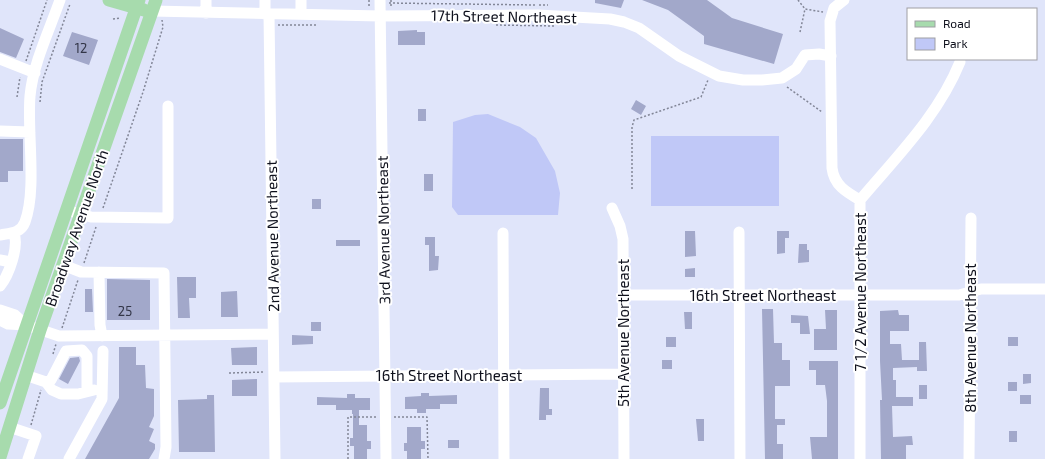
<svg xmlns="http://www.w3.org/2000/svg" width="1045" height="459" viewBox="0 0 1045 459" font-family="'Exo 2',sans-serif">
  <rect width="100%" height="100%" fill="#e0e5fa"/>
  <path fill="#c0c8f7" d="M488,114L520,127L536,138L555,171L560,193L558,215H458L452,207L453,122L475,115Z
    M651,136H779V206H651Z"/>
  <path fill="#a2a8ca" d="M595,0H624L621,8L595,3Z
    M642,0H707L732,18L783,34L774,64L704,44V36L668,10Z
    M0,28L24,39L16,58L0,52Z
    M417,30V32H425V45H398V31Z
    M72,32L98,40L89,65L63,56Z
    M636,100L646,106L641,115L631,109Z
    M418,109H426V121H418Z
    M0,139H23V171H8V182H0Z
    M424,174H433V191H424Z
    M312,199H321V209H312Z
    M685,231H695L696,256L685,257Z
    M777,231H789V238H785V253L777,254Z
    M425,237H435V256H439L438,270L429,271V245H425Z
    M336,240H360V246H336Z
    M799,244H807V250H809V262L798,263Z
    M695,268V277H685V269Z
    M177,277H196V298H189L190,318H178Z
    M107,279L150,280V320H107Z
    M85,289H92L93,312H85Z
    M237,291L238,317H221V292Z
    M762,309H773L774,343H782V360H790V386H775V419H785V425H777V444H783V459H765Z
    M825,310H837V350H814V329H826Z
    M898,310L899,315H909V331H890V344H901L902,360H919V342H926L927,371H917V367L893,368V380H896V397H913V406H892L893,437L912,436L913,445H906V459H881L880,400H882L880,361V311Z
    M684,312H692V329H685Z
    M791,315L808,316L810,334H800V323H791Z
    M311,322H321V331H311Z
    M292,335L313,336V344L292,345Z
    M666,337H676V347H666Z
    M1008,337H1018V346H1008Z
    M119,347H136V365H145L146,388L154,389V416L149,427L154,429L149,441L155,444V449L149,459H85L119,398Z
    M257,347V365H232L231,348Z
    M79,357L80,361L68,384L59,379L70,358Z
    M662,360H672V369H662Z
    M809,361H838V459H812L810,437H827V401L825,385H816V370H809Z
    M1023,374H1031V383L1023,384Z
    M257,379V396H232V380Z
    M1008,382H1017V391H1008Z
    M919,385H927V399H919Z
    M540,388H549V409H552V415H546V420H539Z
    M421,393H429V396L457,395V404H440V409H426V413H417V409H405V397L421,396Z
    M347,394H355V398H370V410H359V425H367V441H371V449H367V459H354V446H350V438H353V414H352V410H336V405H317V397L347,398Z
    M207,395H214L215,452H179L178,400L207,399Z
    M1020,395H1031V404H1020Z
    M696,419H704V441H698Z
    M407,427H421V441H425V449H421V459H407V451H404V443H407Z
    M1009,431H1017V442H1009Z
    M448,440H459V448H448Z"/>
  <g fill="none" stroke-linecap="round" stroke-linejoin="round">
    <path stroke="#828697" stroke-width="1.5" stroke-dasharray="2 2" stroke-linecap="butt" d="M369,0V7
      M391,0V6
      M798,0L805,9
      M389,3L535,5
      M539,5H548
      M113,19L120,18
      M278,25H317
      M496,25L555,26
      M800,32L805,9L823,12
      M26,61L47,0
      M787,87L822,112
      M17,97L20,77
      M40,102L42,82L70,4
      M632,189V127L634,120L701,97L708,80
      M103,208L143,92L163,27L162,20
      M84,263L96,227
      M62,328L78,280
      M53,354L56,344
      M229,373L265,372
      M394,417H427L428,459
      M31,425L41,390
      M348,459V417H376"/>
    <path stroke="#fff" stroke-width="11" d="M301,0V14
      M380,0L386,459
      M844,0L834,8L830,21L832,168C834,185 846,192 860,200
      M152,11L380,16L538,15L610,19L624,22L639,28L679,56L719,76L743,80H762L782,78L796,69L805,55L819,54L831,56
      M206,13V0
      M265,14V0
      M269,14L275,459
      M0,59L35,73
      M0,131L30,132
      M860,200C897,156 938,116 960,62
      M612,208L620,226L623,239L624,459
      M66,210L91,217L168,218V106
      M739,232L740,459
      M503,233L504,459
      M0,235C11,233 21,233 25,222C37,189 27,133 30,96C33,64 49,31 60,0
      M0,260L11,262
      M63,265L81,272L164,273L166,447L164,459
      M99,272L100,325L102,336
      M0,286C9,275 19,247 14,233
      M624,295H959L981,289H1045
      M0,310L15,315L26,325
      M0,320L8,324L26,325L59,336L273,334
      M25,375L46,382L52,390L61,394H78L94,390
      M274,377L624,374
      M46,382L51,380L66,351L82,350L87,356V391
      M9,427L36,436L28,459
      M69,459L102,399L103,351
      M860,459V200
      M969,459L971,218"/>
    <path stroke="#a7dbad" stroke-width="13" d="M109,0L144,10
      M0,403L139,0
      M0,457L40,330L156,0"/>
  </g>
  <g text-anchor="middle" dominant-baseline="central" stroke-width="4" stroke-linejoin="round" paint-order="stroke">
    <g font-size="13" fill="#333648">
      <text x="81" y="48">12</text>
      <text x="125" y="311">25</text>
    </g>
    <g font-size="15" fill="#0e101c" stroke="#fff">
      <text transform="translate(504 16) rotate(1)">17th Street Northeast</text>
      <text transform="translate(76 228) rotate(-71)">Broadway Avenue North</text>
      <text transform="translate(383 230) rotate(-91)">3rd Avenue Northeast</text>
      <text transform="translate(272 236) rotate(-91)">2nd Avenue Northeast</text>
      <text transform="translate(860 292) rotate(-90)">7 1/2 Avenue Northeast</text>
      <text x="763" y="295">16th Street Northeast</text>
      <text transform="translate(623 333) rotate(-90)">5th Avenue Northeast</text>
      <text transform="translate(970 338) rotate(-90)">8th Avenue Northeast</text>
      <text x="449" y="375">16th Street Northeast</text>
    </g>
  </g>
  <rect x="907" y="8" width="130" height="52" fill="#ffffff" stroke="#9f9fa4"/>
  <rect x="915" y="21" width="20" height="6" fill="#a7dbad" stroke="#9f9fa4"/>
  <text x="943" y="28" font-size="12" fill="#0e101c">Road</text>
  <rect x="915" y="38" width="20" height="12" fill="#c0c8f7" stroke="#9f9fa4"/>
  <text x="943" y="48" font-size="12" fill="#0e101c">Park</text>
</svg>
